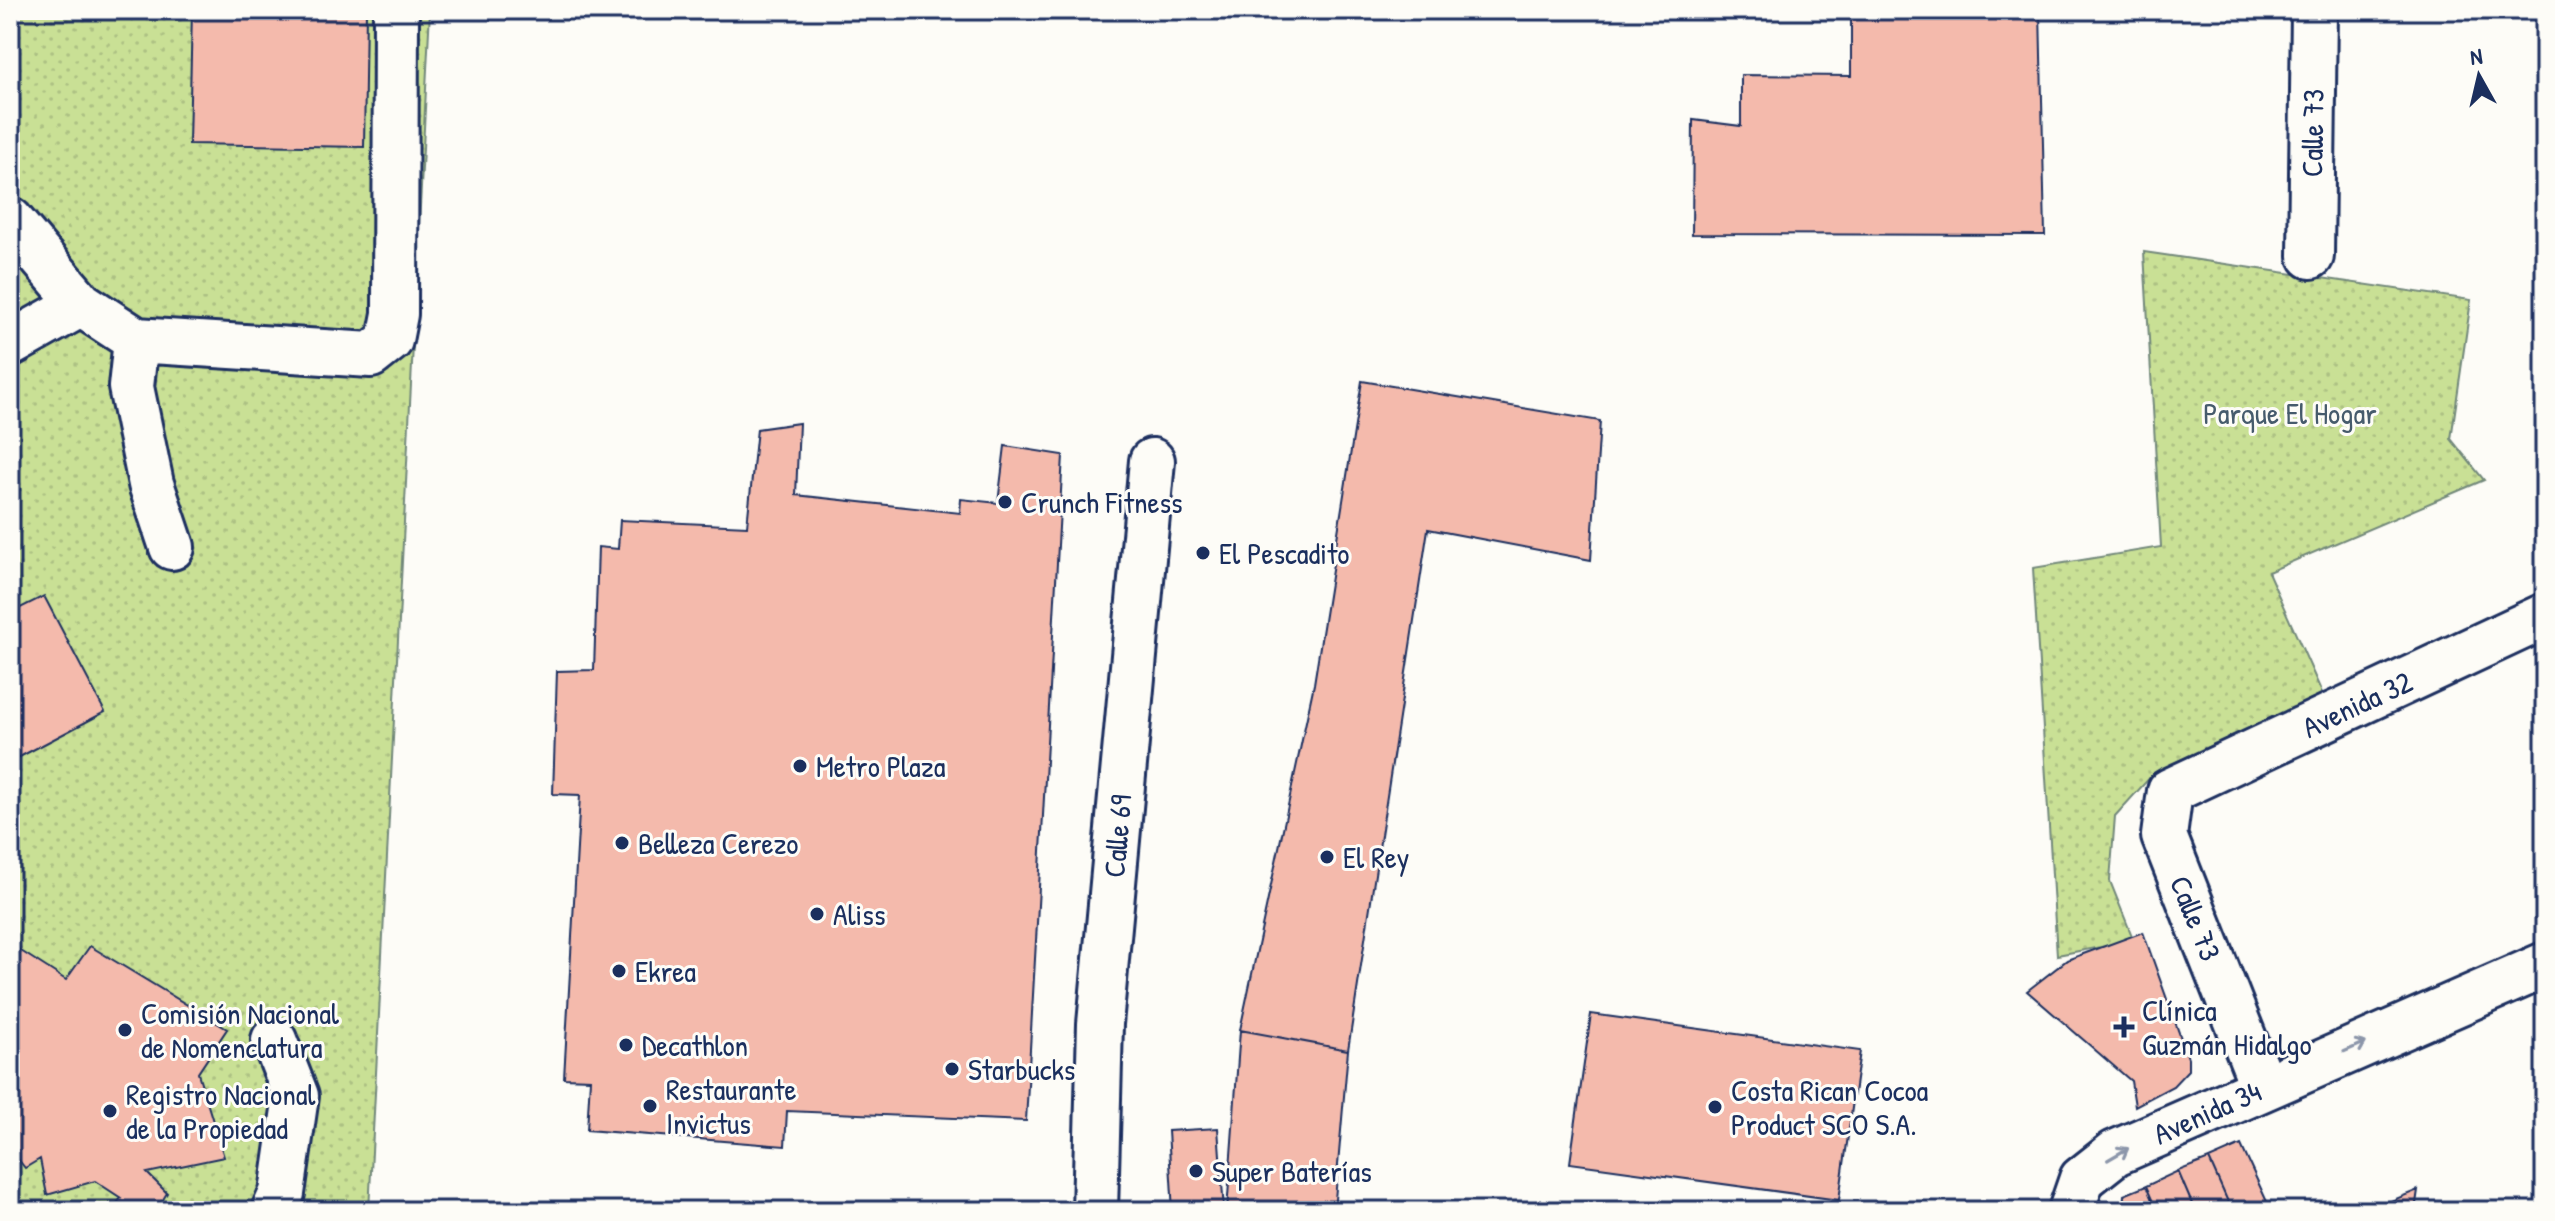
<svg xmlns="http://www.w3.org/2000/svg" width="2555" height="1221" viewBox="0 0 2555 1221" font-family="'Patrick Hand',sans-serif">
  <defs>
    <pattern id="park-dots" width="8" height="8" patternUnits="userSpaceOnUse" patternTransform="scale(2)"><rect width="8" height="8" fill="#c9e095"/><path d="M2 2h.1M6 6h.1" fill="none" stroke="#acc083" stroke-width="1.8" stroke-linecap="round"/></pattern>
  </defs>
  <rect width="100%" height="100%" fill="#fdfcf7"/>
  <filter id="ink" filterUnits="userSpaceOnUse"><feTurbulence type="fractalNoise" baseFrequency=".0125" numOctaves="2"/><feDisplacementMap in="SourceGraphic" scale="16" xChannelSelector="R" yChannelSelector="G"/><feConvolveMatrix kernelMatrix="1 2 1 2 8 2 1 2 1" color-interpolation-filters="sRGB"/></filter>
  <g filter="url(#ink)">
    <path fill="url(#park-dots)" stroke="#72887a" stroke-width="2" d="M10,10H430L369,1211H10Z
      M2144,252L2471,300L2451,439L2484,480L2268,572L2323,695L2153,774L2115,816L2110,881L2134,941L2057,955L2033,568L2161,547Z"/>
    <path fill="#f4baac" stroke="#1b2f5e" stroke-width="2" d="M192,10H366L364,147L189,144Z
      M1851,10H2040L2045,235L1692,234L1693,120L1741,126V75L1851,76Z
      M1362,381L1600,421L1591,560L1428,529L1348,1050L1240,1030L1314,684Z
      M799,423L796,495L960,513L961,499L998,503L1005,446L1063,455L1026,1121L787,1111L785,1146L587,1130L590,1079L564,1078L580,795L553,794L557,671L594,670L598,547L618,549L620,520L747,526L757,429Z
      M10,468L20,490L10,494Z
      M44,596L105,712L10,762V613Z
      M2143,932L2188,1058V1070L2173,1086L2135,1106L2131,1081L2027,991L2067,960Z
      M10,944L66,980L90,946L227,1029L198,1073L224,1157L147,1173L167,1193L156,1211H121L114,1207L121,1198L95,1181L47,1195L40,1159L25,1168L10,1149Z
      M1591,1014L1860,1051L1839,1200L1570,1163Z
      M1240,1030L1348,1050L1334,1211H1227Z
      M1218,1128L1224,1211H1173L1168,1131Z
      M2241,1145L2268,1204L2252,1211H2232L2209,1159Z
      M2209,1159L2232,1211H2195L2178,1171Z
      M2178,1171L2195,1211H2157L2146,1186Z
      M2146,1186L2157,1211H2123L2124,1195Z
      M2418,1190L2415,1211H2366Z"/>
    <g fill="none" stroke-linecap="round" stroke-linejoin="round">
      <defs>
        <path id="minor" d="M10,220L81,304L136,340L371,355L390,340L395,314L396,10
          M2311,256L2314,10
          M136,340L131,387L151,484L172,547
          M10,344L81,304
          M274,1040L296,1096L282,1193L274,1211
          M2263,1087L2164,836L2170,791L2545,616
          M1095,1211L1100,1024L1152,461
          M2071,1211L2082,1179L2115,1153L2545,965"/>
      </defs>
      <use href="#minor" stroke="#1b2f5e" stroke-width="50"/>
      <use href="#minor" stroke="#fdfcf7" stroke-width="44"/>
    </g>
    <defs><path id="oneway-shaft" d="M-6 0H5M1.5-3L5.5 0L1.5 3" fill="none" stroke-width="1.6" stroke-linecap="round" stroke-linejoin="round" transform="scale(2)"/></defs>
    <g stroke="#8c96aa">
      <use href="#oneway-shaft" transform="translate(2355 1047) rotate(-23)"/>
      <use href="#oneway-shaft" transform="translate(2118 1154) rotate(-30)"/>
    </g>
  </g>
  <g fill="#1b2f5e" stroke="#fdfcf7" stroke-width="3">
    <circle cx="1005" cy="502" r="8"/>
    <circle cx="1203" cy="553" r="8"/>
    <circle cx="800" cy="766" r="8"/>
    <circle cx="622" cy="843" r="8"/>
    <circle cx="1327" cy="857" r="8"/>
    <circle cx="817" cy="914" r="8"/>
    <circle cx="619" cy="971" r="8"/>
    <path d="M2120 1015h8v8h8v8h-8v8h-8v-8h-8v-8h8z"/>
    <circle cx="125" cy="1030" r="8"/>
    <circle cx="626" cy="1045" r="8"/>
    <circle cx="952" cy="1069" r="8"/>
    <circle cx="650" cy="1106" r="8"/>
    <circle cx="1715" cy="1107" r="8"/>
    <circle cx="110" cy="1111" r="8"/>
    <circle cx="1196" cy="1171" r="8"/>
  </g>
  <g text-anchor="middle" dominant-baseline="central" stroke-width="6" stroke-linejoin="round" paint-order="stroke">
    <g font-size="30" fill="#1b2f5e" stroke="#fdfcf7">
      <text transform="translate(2312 133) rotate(-89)">Calle 73</text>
      <text transform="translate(2357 704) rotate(-25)">Avenida 32</text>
      <text transform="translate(1117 836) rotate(-85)">Calle 69</text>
      <text transform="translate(2196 918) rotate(68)">Calle 73</text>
      <text transform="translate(2207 1112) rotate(-24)">Avenida 34</text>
    </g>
    <g font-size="30" fill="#465b6c" stroke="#fdfcf7">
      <text x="2290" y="413">Parque El Hogar</text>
    </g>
    <g font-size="30" fill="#1b2f5e" stroke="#fdfcf7" text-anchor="start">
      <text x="1021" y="502">Crunch Fitness</text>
      <text x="1219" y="553">El Pescadito</text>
      <text x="816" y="766">Metro Plaza</text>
      <text x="638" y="843">Belleza Cerezo</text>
      <text x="1343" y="857">El Rey</text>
      <text x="833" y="914">Aliss</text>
      <text x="635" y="971">Ekrea</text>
      <text x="2142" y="1010">Clínica<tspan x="2142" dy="34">Guzmán Hidalgo</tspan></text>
      <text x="141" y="1013">Comisión Nacional<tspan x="141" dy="34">de Nomenclatura</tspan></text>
      <text x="642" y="1045">Decathlon</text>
      <text x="968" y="1069">Starbucks</text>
      <text x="666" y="1089">Restaurante<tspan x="666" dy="34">Invictus</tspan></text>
      <text x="1731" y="1090">Costa Rican Cocoa<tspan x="1731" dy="34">Product SCO S.A.</tspan></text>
      <text x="126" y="1094">Registro Nacional<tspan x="126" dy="34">de la Propiedad</tspan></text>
      <text x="1212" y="1171">Super Baterías</text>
    </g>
  </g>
  <rect width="2555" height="1221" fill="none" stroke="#fdfcf7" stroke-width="40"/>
  <rect x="20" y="20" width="2515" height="1181" fill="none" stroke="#1b2f5e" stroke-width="3" filter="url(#ink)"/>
  <g transform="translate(2479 76) rotate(352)" stroke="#fdfcf7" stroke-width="6" paint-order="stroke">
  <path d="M0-6L14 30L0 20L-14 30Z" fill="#1b2f5e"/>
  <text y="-12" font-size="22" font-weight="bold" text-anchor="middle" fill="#1b2f5e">N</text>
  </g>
</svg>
